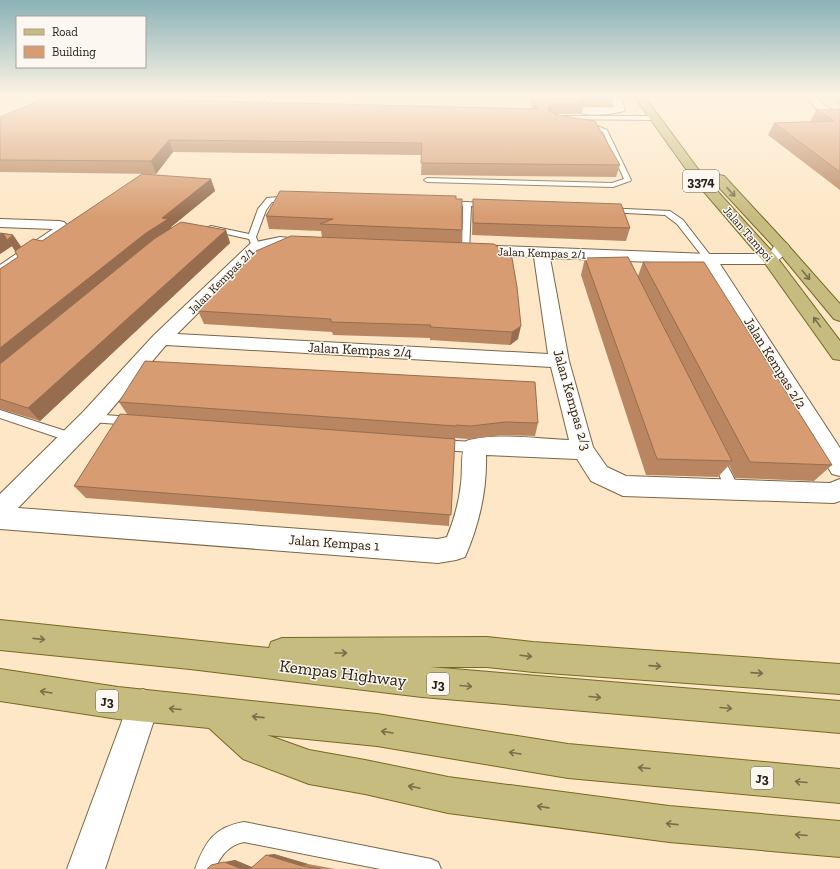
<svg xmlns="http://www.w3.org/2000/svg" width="840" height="869" viewBox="0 0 840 869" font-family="'Zilla Slab',serif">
  <rect width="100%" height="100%" fill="#fde7c6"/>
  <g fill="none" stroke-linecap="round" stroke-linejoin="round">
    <defs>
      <path id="service" d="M147,96H153L146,103L152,107L149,109L141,107L140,103Z
        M269,96H274L267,104H263V102Z
        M555,116H654L657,118L654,120L557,119L555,118Z
        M584,124L595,125L607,130L631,180L630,181L613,187L427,182L424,180L427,178L612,183L624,179L603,132L594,129L582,127V125Z
        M291,196L295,198L294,200L272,202L266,210L256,237L259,244L258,246H252L249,239L208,230L207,228L211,226L249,234L258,209L267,198Z
        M443,201L489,203L493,205L489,207L471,206L469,252L466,253L462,250L463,206L446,205H443Z
        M604,208L670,211L683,220L713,259L709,262L706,261L677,224L665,215L607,212H604Z
        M0,410L75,434L77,437L75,440L71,442L0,418Z
        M91,414L132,417L136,418L138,421L136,424L132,425L91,422L87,421L85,418L87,415Z
        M440,440L474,442L478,444L480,447L478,450L474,452L440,450L436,448L434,445L436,442Z
        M717,452L721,453L738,486L740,490L738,494L733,496L728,494L711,457L713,453Z
        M244,822L431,859L438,862L441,869H380L244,842C229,845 221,855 215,869H195C205,842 214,827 244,822Z"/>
      <path id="minor" d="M610,96H620L625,109L624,111C613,114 584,118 576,110C580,105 606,108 614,107Z
        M804,96H815L826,106L840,114V121L818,110Z
        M0,219L59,221L64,222L69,227L65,234L6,275L0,277V265L53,229L0,227Z
        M280,237L309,240L312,243L309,246L304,248L280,247L261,250L177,334L548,354L534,257L474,255L469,253L466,250L469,247L474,245L709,254H766L771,251L776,243L781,241L786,243L789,246C785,255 780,261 770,264H720L840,448V476L832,474L704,264L550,258L569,361L593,447L607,467L626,476L830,483L840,479V501L834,503L623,496L591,481L577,459L486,455C487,490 479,525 465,557L456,560L438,563L0,529V494L83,412L154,335L251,243ZM166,345L551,367L569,440C540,439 493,432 466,441C460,453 463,470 461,483C459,502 454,520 447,537L438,539L18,508L99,424Z
        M143,689L154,694L159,705L105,869H67L132,694Z"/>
      <path id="primary" d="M634,96H644L701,173L776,256L840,341V360L833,359L764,262L693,179Z
        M719,175L724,176L786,243L840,304V321L834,319L776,249L714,182L713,179L714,176Z
        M0,620L269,648L271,642L282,638L487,637L533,642L840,664V694L533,672L487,667H430L840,701V733L422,697L190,669L0,650Z
        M0,669L118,687L377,714L568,744L840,769V803L568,778L377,746L267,735L309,750L365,760L448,777L669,806L840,821V857L669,842L448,813L365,794L309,784L243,759L209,728L118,719L0,701Z"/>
    </defs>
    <use href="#service" stroke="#7a6749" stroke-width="2"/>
    <use href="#minor" stroke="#7a6749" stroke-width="2"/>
    <use href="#primary" stroke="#766922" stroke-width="2"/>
    <use href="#service" fill="#fff" fill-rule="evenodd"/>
    <use href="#minor" fill="#fff" fill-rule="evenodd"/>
    <use href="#primary" fill="#c6bc7f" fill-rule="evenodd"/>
  </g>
  <path fill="#b98661" d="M529,96H575L576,99L579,100L578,96H614L612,106H584L582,114H556L620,165L616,177L421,175L422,155L173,152L156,174L0,172V117L532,109Z
    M830,96H840V105L837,104Z
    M840,109V190L768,135L774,123L811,122H810L816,110Z
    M211,179L215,191L171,227V228L226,230L230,243L40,421L0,409V269L18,257L12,246L0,254V233L13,235L21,247L42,241Z
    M456,199L462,230L461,243L518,339L510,345L430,340V338L333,335L332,332L204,324L198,311L322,237L321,231L269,229L266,216Z
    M473,199L630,228L626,241L472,235Z
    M585,258L638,276L643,262L832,465L814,481L735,478L729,465L718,477L646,475L581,275Z
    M119,402L538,423L535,436L503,435L469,439L455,438L449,526L86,498L74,486L127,414Z
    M274,854L308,864L335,869H207L235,860L252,867Z"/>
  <path fill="#966d4f" d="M553,104L551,114L547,117L549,106Z
    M169,140L173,152L156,174L151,161Z
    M211,179L215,191L171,227L173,232L0,371V348Z
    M226,230L230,243L40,421L28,408Z
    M3,233L13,235L22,248L16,252L12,246L0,254V235Z
    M521,326L518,339L510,345L512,332Z
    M274,854L308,864L302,866L266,855Z
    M235,860L256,869H242L224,862Z"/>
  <path fill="#d79c71" stroke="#966d4f" d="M533,96H575L576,99L584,104H553L549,106L548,110L557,115L595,121L620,165L421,163L422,143L169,140L151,161L0,160V117L48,97L537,109Z
    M840,109V172L774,123L834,121L816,110Z
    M142,174L211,179L162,218L168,219L146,233L0,348V269L18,257L15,251L33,239L42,241Z
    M280,191L456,196V199H462V230L320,224L333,219L266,216Z
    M473,199L621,204L630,228L473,223Z
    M181,222L226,230L28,408L0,399V364L154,239Z
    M0,233L13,235L7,240L3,233L0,235Z
    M291,236L494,244L512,258L517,287L521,326L512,332L430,327L431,325L331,322V319L198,311L256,251Z
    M628,257L732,461L657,459L585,258Z
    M643,262H704L832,465L750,462Z
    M145,361L535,382L538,423L505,422L471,426L456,425V426L119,402Z
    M120,414L455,439L451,515L74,486Z
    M266,855L302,866L320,869H250Z
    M224,862L242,869H207L211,865Z"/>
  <defs><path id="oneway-shaft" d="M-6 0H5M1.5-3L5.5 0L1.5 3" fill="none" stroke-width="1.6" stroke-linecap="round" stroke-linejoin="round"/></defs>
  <g stroke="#776e4a">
    <use href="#oneway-shaft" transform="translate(731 192) rotate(47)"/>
    <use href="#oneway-shaft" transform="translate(806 275) rotate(49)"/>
    <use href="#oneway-shaft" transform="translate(817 322) rotate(-126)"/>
    <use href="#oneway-shaft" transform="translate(39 639) rotate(6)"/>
    <use href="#oneway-shaft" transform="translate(341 653)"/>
    <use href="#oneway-shaft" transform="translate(526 656) rotate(7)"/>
    <use href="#oneway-shaft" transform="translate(655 666) rotate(4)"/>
    <use href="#oneway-shaft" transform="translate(757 673) rotate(4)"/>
    <use href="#oneway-shaft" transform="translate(466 686) rotate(5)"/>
    <use href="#oneway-shaft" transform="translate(46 692) rotate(-171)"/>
    <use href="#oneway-shaft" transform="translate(595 697) rotate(5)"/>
    <use href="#oneway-shaft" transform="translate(726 708) rotate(5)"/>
    <use href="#oneway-shaft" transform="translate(175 709) rotate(-175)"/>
    <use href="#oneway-shaft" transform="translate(258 717) rotate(-174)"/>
    <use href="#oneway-shaft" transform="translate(387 732) rotate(-171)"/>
    <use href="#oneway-shaft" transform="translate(515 753) rotate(-171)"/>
    <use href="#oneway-shaft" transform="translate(644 768) rotate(-175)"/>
    <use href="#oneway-shaft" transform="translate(801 782) rotate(-175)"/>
    <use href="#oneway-shaft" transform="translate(414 787) rotate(-168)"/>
    <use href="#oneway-shaft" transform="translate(543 807) rotate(-172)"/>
    <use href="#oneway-shaft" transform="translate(672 824) rotate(-174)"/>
    <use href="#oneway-shaft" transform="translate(801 835) rotate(-175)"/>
  </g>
  <linearGradient id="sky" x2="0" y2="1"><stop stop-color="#8ab2b7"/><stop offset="0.44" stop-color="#fef4e5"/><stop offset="1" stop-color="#fef4e5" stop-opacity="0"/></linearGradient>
  <rect width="840" height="218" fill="url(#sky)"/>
  <g text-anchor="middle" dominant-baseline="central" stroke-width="3" stroke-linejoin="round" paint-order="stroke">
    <g font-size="12" fill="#282014" stroke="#fcf7f1">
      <text transform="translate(748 234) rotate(49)">Jalan Tampoi</text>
      <text transform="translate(542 253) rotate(2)">Jalan Kempas 2/1</text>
      <text transform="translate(221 281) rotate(-45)">Jalan Kempas 2/1</text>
    </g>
    <g fill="#fcf7f1" stroke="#686056" stroke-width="1">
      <rect x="683" y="170" width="36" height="22" rx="3"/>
      <rect x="427" y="673" width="22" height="22" rx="3"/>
      <rect x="96" y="690" width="22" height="22" rx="3"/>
      <rect x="751" y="767" width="22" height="22" rx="3"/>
    </g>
    <g font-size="13" font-weight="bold" fill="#282014">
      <text x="701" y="181">3374</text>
      <text x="438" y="684">J3</text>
      <text x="107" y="701">J3</text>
      <text x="762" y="778">J3</text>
    </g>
    <g font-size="14" fill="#282014" stroke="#fcf7f1">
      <text transform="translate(360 350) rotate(3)">Jalan Kempas 2/4</text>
      <text transform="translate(775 363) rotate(58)">Jalan Kempas 2/2</text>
      <text transform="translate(572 400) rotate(74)">Jalan Kempas 2/3</text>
      <text transform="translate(334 543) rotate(4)">Jalan Kempas 1</text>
    </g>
    <g font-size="17" fill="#282014" stroke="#fcf7f1">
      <text transform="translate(343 673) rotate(7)">Kempas Highway</text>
    </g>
  </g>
  <rect x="16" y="16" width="130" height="52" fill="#fcf7f1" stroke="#a7a199"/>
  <rect x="24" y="29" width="20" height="6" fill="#c6bc7f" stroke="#a7a199"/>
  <text x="52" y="36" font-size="12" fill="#282014">Road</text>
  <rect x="24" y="46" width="20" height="12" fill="#d79c71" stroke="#a7a199"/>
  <text x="52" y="56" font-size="12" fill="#282014">Building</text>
</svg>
